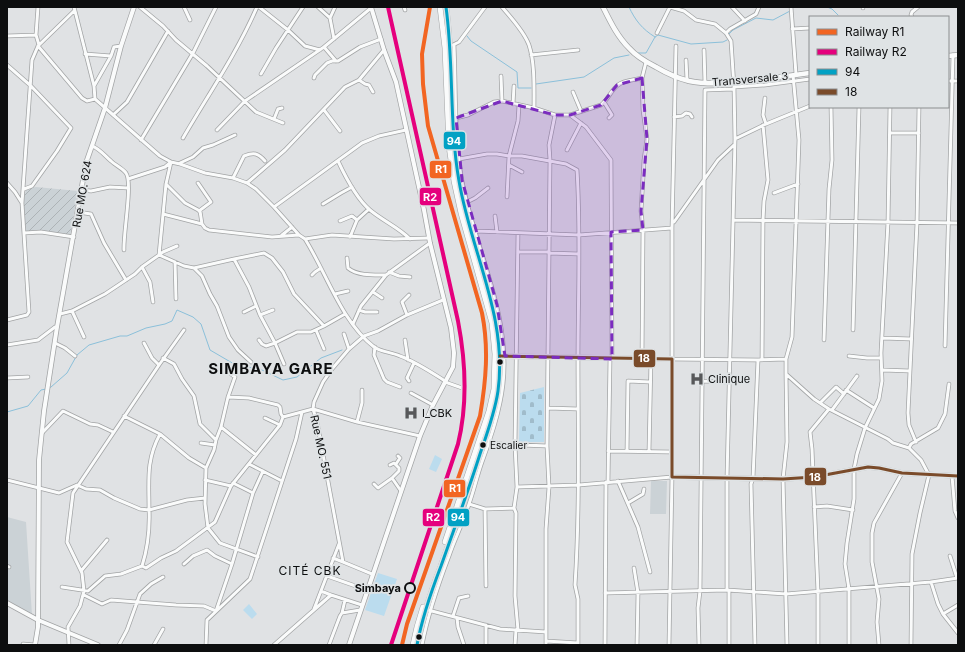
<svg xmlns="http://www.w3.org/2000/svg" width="965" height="652" viewBox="0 0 965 652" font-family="Inter,sans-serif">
  <defs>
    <pattern id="industrial-furrows" width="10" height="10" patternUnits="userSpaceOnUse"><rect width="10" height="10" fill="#cbd2d6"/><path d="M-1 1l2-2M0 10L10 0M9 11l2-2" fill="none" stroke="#adb3b6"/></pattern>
    <pattern id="cemetery-stones" width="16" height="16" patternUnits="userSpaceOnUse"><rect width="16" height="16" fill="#bbdcee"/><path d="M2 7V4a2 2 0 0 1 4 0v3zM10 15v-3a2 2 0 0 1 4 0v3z" fill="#a0bccb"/></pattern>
  </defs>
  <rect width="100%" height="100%" fill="#e0e2e4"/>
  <path fill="#cbd2d6" d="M651,481H667L666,514H650Z
    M7,517L26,522L32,615L7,600Z"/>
  <path fill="url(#industrial-furrows)" d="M36,187L78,191L70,236L40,230L26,232L23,204L26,189Z"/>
  <path fill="url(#cemetery-stones)" d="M544,387V442H519L520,393Z"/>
  <path fill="#bbdcee" d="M435,455L442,459L436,472L429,469Z
    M378,573L397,579L384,616L365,610Z
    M249,604L257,614L252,619L243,610Z"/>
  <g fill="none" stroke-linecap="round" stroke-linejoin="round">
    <path stroke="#8bc0da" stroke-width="1" d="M629,7C635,20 642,29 655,37
      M827,7L832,9L838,15
      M729,34L733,30L756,18L773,20L790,11
      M467,36L471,41L517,72L518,88H531
      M637,53H646L655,37L658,35L691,44L723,42L727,40
      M536,84L584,77L614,58L629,55
      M49,388L51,387L67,373L77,355L89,345L120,336H127L146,328L165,324L172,321L177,310L193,317L201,324L210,350L234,364L262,370L283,380L297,377L321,358L342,350
      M7,412L28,406L41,390L46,389"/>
    <defs>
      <path id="minor" d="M38,7L36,35L39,45
        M74,7L94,86L95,99L160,156L171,162L180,164L205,173L233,178L247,183L256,189L274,207L299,235L305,239C327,274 341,321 374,347C381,352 391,352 400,356C416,362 431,372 445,381
        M140,7L163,26L176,40L207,66L256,112L283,123
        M184,7L190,20
        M259,7L288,30L305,46L320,50
        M318,7L330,18L334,39
        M404,7L405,10
        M502,7C511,18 524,31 529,45C535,63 534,89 534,108
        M670,7L684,11L696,20L715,24L726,33L731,41L734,87L735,139L727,478V590
        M732,7L745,21
        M791,7L796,74
        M863,7V8
        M912,17L911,15L912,12L918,7
        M330,18L335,7
        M792,29L810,28
        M657,33L670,7
        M726,33L730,29L756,14L759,7
        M7,36L36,35
        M453,45L459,42L485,7
        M38,46L82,98L87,101L95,99
        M676,46L672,228V359L758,360L786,359L792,337L799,140L793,75
        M324,47L336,61
        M704,50L705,83
        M85,54L111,56
        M531,55L578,50
        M686,60L687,80
        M7,65L31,86L71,128L57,151L32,186L24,189
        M261,74L276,48L303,7
        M501,76L502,101
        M314,78L315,75L327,63L332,61H338L360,47L381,39
        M359,80L365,84L369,85L373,92
        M948,81H958
        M94,86L111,56L114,47L121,46
        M734,87L765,85L810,79
        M573,92L581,111
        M765,98L763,115L766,124
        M604,102L612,115L609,118
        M513,104L514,86
        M324,110L340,131
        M113,115L127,102L168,31
        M570,115L586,127L611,160L612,359
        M674,117L682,116L686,113L690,114L692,117
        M456,118L468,115L494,102L502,101L534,108L555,115H570L601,105C608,100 611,90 618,85C624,80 635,80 642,78
        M274,119L278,109L282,108
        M217,130L245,101L324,47L371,8
        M890,133H919
        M183,138C208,95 237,53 257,7
        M735,139L766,124L810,106
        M141,140L193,53L216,7
        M92,146C100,149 105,156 111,161C115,165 122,168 126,173C133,183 123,234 124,250
        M567,150L581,123
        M459,159L487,154H497L509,156H522L566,164L577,170C581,233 578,295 578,358C578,434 580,509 575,585L578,599V645
        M338,161C345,176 357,199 370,210C383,221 398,227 410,239
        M180,163L193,157L203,148L213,145L235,135
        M509,165L522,172
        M233,178L244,156C254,152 258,153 265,161
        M128,179L165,167L171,162
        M7,183L15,192L22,203L29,312L27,315L7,320
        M198,183L211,202L199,211
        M247,183L285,150L345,87L359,80L384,50
        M166,184L185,203L200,211L202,224
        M81,190L91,191L110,187L128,188
        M774,193L798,184
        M507,197L509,156L518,121L519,105
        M467,202L475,198L488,188
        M22,203L32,60L38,46L74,11
        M323,204L341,193L352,187
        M274,207L362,143L379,136L406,130
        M78,212L91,214L104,243L126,280
        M163,214L202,224L205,228L209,230L272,237L299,235
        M495,216L497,232
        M734,220L958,223
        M340,221L352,216L357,220
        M674,222L718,160L734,145
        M475,231L579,235L672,228
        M24,233L41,232L74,237
        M282,235L292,227
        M350,237L357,220L369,209
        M305,239L332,235L394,239L429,238
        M177,246L163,252L159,255L184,266L194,268L234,259L249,287L260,315L275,343L284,364
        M518,252H549
        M549,253L579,254
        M347,258L348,268C357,276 374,275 386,275
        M234,259L264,253L272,258L283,272L294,294L324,326L345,314
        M175,262L176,299
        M142,267L150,282L153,302
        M194,268L202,276L210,294L217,306L229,337L238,350L251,362
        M389,272L399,276L410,277
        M312,275L315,272L321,268
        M373,292L382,298
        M335,294L348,291
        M359,310L365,312H377
        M72,311L84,337
        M244,312L256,306
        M60,314L72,311L105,294L135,274L142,267L159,255L166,184L171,162
        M260,315L273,310
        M407,315L402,302L409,295
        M353,324L361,306L386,275L430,243
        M316,330L324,349
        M853,330L859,107
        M344,334L349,349
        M883,338L911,339
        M259,340L262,344L266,346L275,343L297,332H311L324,326
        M405,340L408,360
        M824,340L829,189L832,160L831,107
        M55,343L65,348L75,356
        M144,343L152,358L159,365
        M7,345L38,340L55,327H57
        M945,346L953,55
        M375,347L374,355L384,379L387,382L400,387
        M849,356L867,358H881
        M163,358L174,364L182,379L194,396L200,424L216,440
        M642,359L643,230L641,211L644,160L647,139L643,110L642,78L646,62
        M786,359V374L814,399L829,409L888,439L893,443L909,448L921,460L929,475L920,513L912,554L911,645
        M762,360L763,220L764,201L768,180L763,125
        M883,370L910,371
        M227,371L235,377L228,397
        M786,374L787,442L783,479L787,645
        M7,378L28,377
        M409,381L407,378L414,363
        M703,381L729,382
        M445,382L462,388
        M846,390L874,408
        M411,393L433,405
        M820,403L836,387L844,394
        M548,408L578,409
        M832,410L857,376
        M124,416L160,434L189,458L206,468
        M265,418L280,425
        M357,422L362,403V390
        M221,427L216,440L214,450L206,468L205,504L208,528L220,543L258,557
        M42,433L63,411L90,424L98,425L113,432
        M488,440L499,444L547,446
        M916,442L909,425L908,413L917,223L919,107
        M201,443L215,445
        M909,448L911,444L938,428L945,414L949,384
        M608,451L671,452
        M627,451L628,381L650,382
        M649,451L651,359
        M256,455L221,427L228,397L249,398L278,405L280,407L281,414L283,417
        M249,464L282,481
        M396,464L400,458L398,456
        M390,465L394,463L399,468V471L392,478L401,491
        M952,476L955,511L958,518
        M7,480L59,493L77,485L86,489L100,490L114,498L140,509L149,510L187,500L205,498
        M205,480L231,486
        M618,481L638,527L650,572
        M608,482L610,359
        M233,483L253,493
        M374,484L378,488L392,478
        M517,487L579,485L672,477L669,645
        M628,503L643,494L644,489
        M469,504L485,509L514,508
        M814,507L827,506L853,510
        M485,509L486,586
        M950,556L957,578
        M333,558L343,562
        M184,564L193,556L207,550L215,556L232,564
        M7,566L9,567
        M142,566L146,568L161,558L176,551L215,522L231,486L280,425L283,417L313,409L314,402L323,382L332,369L349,349L364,336L378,331L407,315L443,300
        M634,568L638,593L637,645
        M81,571L107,540
        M372,574L343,562L317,422L313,409L357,422L420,436
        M327,576L367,590
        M931,582L938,604L943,614L958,633
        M62,587L88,591L105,576L121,574L142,566C148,547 150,528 149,508C149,480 146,460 160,434
        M321,591L331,595
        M729,591V645
        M605,593L727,590L786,594L931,582L958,578
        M84,595L102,604L111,600L176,605L204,606L216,611L232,564L253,493L263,471
        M314,609L339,544
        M428,610L500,629L546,632
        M342,613L345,600
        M943,614L958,605
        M453,616L459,598L468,596
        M457,618L458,627L464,645
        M518,630L515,596L516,513L514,508L517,487L515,445L518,233
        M546,641L578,643
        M23,644L35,645
        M69,645L68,627L80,606L84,591L82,573L67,542L73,493L159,365L184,330
        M119,645L127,630L140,594L151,584L163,577
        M154,645L163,629
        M206,645L207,620L250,579L296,439L302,412
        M274,645L331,595L362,605
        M329,645L340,616L342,613L360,610
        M422,645C428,614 438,585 449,556C455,538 464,521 469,504C474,490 477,476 482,462C491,437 500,411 503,384C511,314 475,249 462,181C454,137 456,90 454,45
        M486,645V625
        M515,645L516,630
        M546,645V529L549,487L547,446L550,160L549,145L555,115
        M605,645L606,482
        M699,645L698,608L700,591L705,90L734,89
        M755,645L751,484L753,478L758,360
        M818,645V592L812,449L810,432L829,409
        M849,645V589L845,564L847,543L854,499V469L857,454L865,428L879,399L882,381L881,353L888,222L890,107
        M879,645L877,622L879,599L872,562V533L874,523L902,473"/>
      <path id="tertiary" d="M500,356L672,359V477L783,479L814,477L868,467L879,468L902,473L958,476
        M7,603L38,620L98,645
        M35,645L38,627L39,460L44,411L57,327L86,163L105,108L121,46L134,7
        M349,645L420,436L433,405L453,367L454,353L451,328L430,243L424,210L396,82L384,50L371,7"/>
      <path id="secondary" d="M603,7C610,21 617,36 629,48C636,56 646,62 656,67C666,73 677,78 689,81C722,88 776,77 810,73
        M948,56L958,55"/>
      <path id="primary" d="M440,7L445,48L449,146L454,181L461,213L492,323L495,354L494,389L489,411L445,542
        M413,645L417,627L423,607
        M417,645C422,618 431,592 441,566C454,529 468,492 480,454C487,434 495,412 498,391C508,317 471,252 459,181C449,124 454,65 446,7"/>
    </defs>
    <use href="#minor" stroke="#a2a4a5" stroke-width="4.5"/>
    <use href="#tertiary" stroke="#a2a4a5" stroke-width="5.5"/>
    <use href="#secondary" stroke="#a2a4a5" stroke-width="6"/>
    <use href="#primary" stroke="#a2a4a5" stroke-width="6"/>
    <use href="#minor" stroke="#fafbfb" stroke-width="3"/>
    <use href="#tertiary" stroke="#fafbfb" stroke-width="4"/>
    <use href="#secondary" stroke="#fafbfb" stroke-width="4.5"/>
    <use href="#primary" stroke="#fafbfb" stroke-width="5"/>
    <defs>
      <path id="rail" d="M391,645L444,487
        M402,645L407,624L480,416C486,381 489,348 482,313L428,126L423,84L422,54L430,7"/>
    </defs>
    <use href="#rail" stroke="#c9c9ca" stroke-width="2.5"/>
    <use href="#rail" stroke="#dfe3e5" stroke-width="1" stroke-dasharray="3" stroke-linecap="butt"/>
    <defs>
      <path id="bus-1" d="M417,645C422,618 431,592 441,566C454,529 468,492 480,454C487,434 495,412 498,391C508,317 471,252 459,181C449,124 454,65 446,7"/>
      <path id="bus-2" d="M500,356L672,359V477L783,479L814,477L868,467L879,468L902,473L958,476"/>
    </defs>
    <use href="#bus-1" stroke="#dfe3e5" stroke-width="6"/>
    <use href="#bus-2" stroke="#dfe3e5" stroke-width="6"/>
    <use href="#bus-1" stroke="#01a1c4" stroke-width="3"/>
    <use href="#bus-2" stroke="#7a4b2a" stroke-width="3"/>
    <defs>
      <path id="rail-1" d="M402,645L407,624L480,416C486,381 489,348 482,313L428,126L423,84L422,54L430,7"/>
      <path id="rail-2" d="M388,7L458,321C466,363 468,403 458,444L391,645"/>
    </defs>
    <use href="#rail-1" stroke="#dfe3e5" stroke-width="7"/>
    <use href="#rail-2" stroke="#dfe3e5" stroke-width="7"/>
    <use href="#rail-1" stroke="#f26522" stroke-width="4"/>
    <use href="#rail-2" stroke="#e5007d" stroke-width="4"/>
  </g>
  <path fill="#7b2cbf" fill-opacity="0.2" stroke="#7b2cbf" stroke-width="3" stroke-dasharray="8 5" stroke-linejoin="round" d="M642,78L647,139L641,211L643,230L611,232L612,359L505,356L497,305L462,180L456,118L502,101L555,115H570L601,105L617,85Z"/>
  <defs>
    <symbol id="hospital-bare" viewBox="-9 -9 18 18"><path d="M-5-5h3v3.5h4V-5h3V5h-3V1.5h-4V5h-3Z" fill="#57585a" stroke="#dfe3e5" stroke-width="2.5" paint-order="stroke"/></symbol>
  </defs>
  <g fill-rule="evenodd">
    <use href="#hospital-bare" x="687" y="369" width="20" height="20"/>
    <use href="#hospital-bare" x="401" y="403" width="20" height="20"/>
  </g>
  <g fill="#0d0e0f" stroke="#dfe3e5" stroke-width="1.5">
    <circle cx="500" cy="362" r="3.5"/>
    <circle cx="483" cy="445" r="3.5"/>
    <circle cx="419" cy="637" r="3.5"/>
  </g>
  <circle fill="#dfe3e5" stroke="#0d0e0f" stroke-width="2" cx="410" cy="588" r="5"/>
  <g text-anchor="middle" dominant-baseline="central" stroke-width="3.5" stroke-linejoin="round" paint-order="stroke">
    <g font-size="10" fill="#0d0e0f" stroke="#dfe3e5" text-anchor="start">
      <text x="490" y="445">Escalier</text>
    </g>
    <g font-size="11" fill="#0d0e0f" stroke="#dfe3e5">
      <text transform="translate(750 79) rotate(-5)">Transversale 3</text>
      <text transform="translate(82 194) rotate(-80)">Rue MO. 624</text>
      <text transform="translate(321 447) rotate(78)">Rue MO. 551</text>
    </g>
    <g font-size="11" fill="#0d0e0f" stroke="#dfe3e5" text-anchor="start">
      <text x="708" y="379">Clinique</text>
      <text x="422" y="413">I_CBK</text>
    </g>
    <g font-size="11" font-weight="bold" fill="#0d0e0f" stroke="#dfe3e5" text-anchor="end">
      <text x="401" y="588">Simbaya</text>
    </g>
    <g font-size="12" letter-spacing="1" fill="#0d0e0f" stroke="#dfe3e5">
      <text x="310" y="570">CITÉ CBK</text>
    </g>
    <g font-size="15" font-weight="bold" letter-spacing="1" fill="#0d0e0f" stroke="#dfe3e5">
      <text x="271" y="368">SIMBAYA GARE</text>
    </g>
  </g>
  <g stroke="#dfe3e5" stroke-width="1.5">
    <rect x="443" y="131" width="23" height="19" rx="4" fill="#01a1c4"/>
    <rect x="429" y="160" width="23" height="19" rx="4" fill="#f26522"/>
    <rect x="419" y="187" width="23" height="19" rx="4" fill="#e5007d"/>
    <rect x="633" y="349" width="23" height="19" rx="4" fill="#7a4b2a"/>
    <rect x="804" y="467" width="23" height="19" rx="4" fill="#7a4b2a"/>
    <rect x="443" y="479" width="23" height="19" rx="4" fill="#f26522"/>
    <rect x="422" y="508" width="23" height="19" rx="4" fill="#e5007d"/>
    <rect x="447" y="508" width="23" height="19" rx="4" fill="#01a1c4"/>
  </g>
  <g font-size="11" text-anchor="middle" font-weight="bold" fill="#fff">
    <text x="454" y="145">94</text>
    <text x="441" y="173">R1</text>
    <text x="430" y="201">R2</text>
    <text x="644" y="362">18</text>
    <text x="815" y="481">18</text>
    <text x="455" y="492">R1</text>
    <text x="433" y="521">R2</text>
    <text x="458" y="521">94</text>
  </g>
  <rect width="965" height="652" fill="none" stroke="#0d0e0f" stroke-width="16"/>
  <rect x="809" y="16" width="140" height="92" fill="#dfe3e5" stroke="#8b8e8f"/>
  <rect x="817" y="29" width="20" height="6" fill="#f26522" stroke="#8b8e8f"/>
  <text x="845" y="36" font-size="12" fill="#0d0e0f">Railway R1</text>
  <rect x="817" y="49" width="20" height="6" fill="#e5007d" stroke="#8b8e8f"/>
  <text x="845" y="56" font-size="12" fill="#0d0e0f">Railway R2</text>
  <rect x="817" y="69" width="20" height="6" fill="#01a1c4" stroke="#8b8e8f"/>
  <text x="845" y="76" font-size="12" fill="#0d0e0f">94</text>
  <rect x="817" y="89" width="20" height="6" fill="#7a4b2a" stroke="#8b8e8f"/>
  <text x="845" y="96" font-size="12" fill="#0d0e0f">18</text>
</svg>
